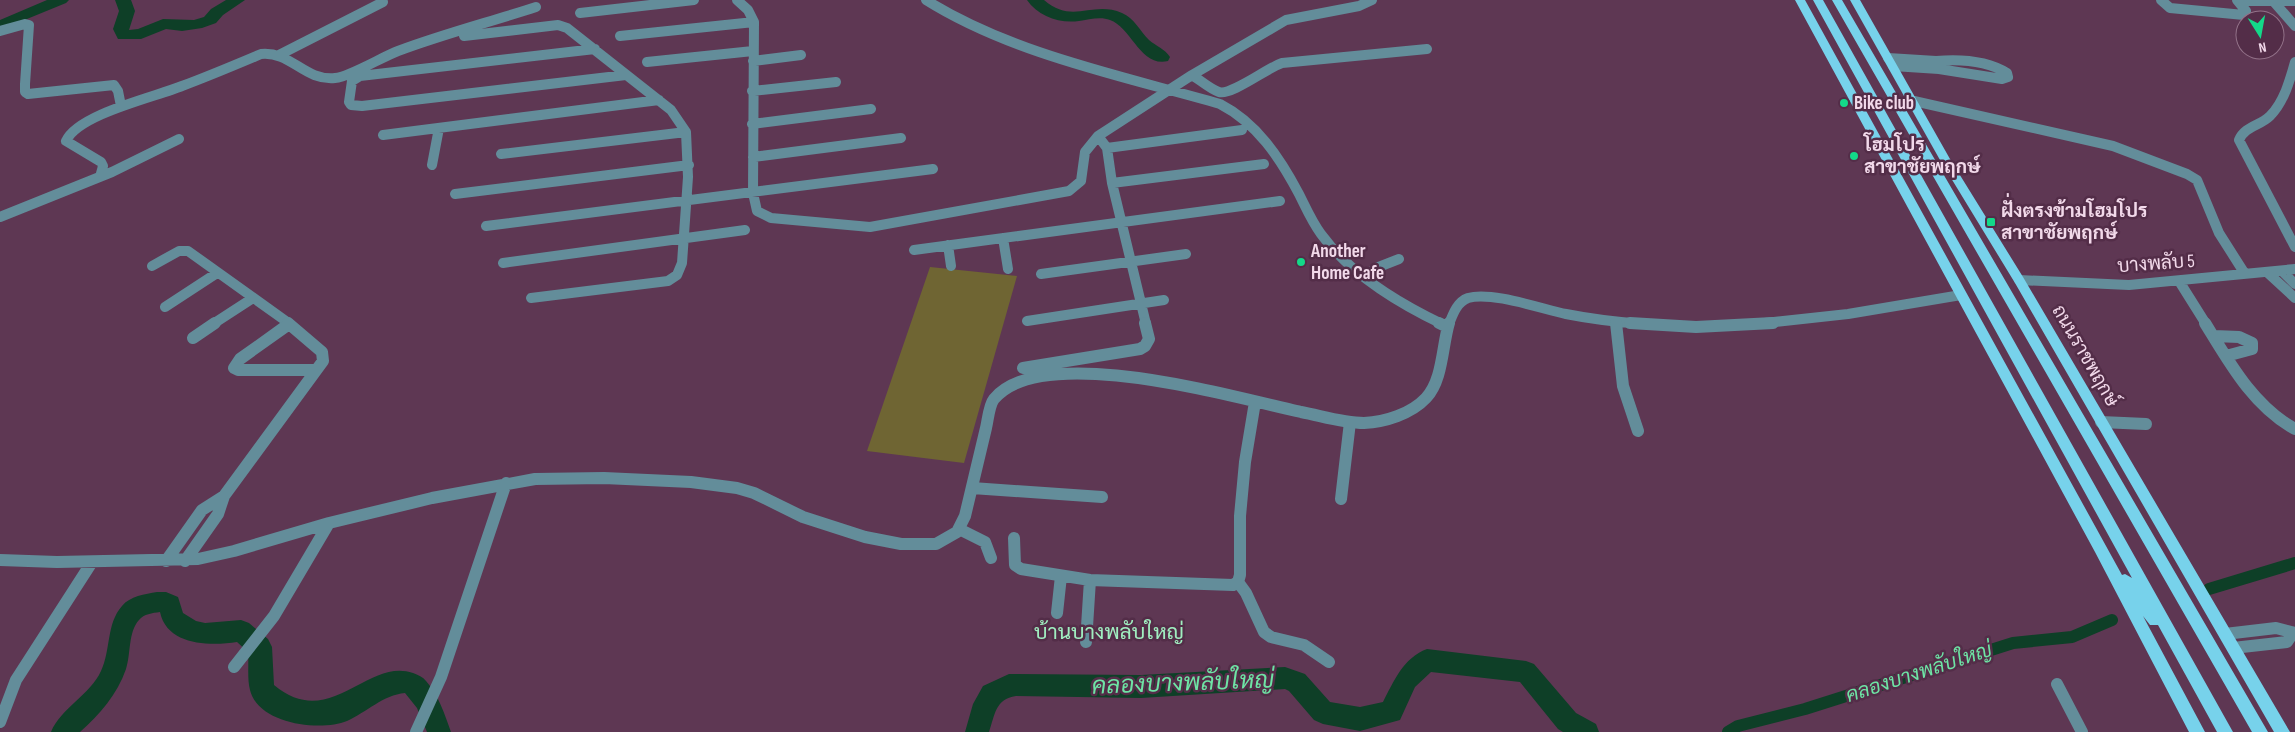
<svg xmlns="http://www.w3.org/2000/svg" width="2295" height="732" viewBox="0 0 2295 732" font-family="'Sofia Sans Condensed',Sarabun,sans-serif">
  <rect width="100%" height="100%" fill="#5e3753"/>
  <path fill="#6f6533" d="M930,267L1017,276L964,463L867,451Z"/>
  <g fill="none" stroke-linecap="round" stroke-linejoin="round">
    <path stroke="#0e3f27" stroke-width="12" d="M2209,589L2295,563
      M1728,732L1738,726L1805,709L2013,643L2072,637L2112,620"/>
    <path fill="#0e3f27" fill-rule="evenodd" d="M47,0H69L66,3L0,30V20Z
      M115,0H131L135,11L129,30L138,29L163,19L194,20L204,17L211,9L226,0H245L223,15L216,23L202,28L182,31L166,29L141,39H118L113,29L119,11Z
      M1027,0H1044C1073,25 1092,0 1122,13C1134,18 1140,31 1149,40C1156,46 1165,49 1170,57L1168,61C1141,68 1131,27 1110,20C1100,16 1088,20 1079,21C1060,24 1038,16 1027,0Z
      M157,592H166L178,597L183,613L196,621L205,623L241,620L249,623L268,639L272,647L274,685C330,732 367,657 413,673C418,675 423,677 426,681C438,694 445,715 451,732H427L417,708L405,693C383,695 367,712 347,721C320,732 258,724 250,690C247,679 249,664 248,652L237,642C211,646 167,646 160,612C152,613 144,614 139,620C128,632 131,654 126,669C117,695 100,714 80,732H51C61,708 90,695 101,671C111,650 106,624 122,606C130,596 145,594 157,592Z
      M1427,649L1526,661L1534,664L1576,713L1596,724L1599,732H1563L1558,729L1520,682L1431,672L1415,687L1400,720L1360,731L1323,724L1314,720L1289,691L1285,689L1141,698L1016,696C995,699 995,715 989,732H965L973,704L983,686L1009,674L1141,675L1285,667L1305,674L1330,702L1360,707L1383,702C1394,681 1403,658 1427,649Z"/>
    <path stroke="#638d9a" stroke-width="10" d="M737,0L748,10L754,22L753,193L757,211L771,218L870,227L1069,191L1081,181L1085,152L1098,136L1192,75L1286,20L1359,6L1372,0
      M926,0C1012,54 1123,76 1220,104C1257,123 1280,158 1299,194C1306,208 1312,222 1321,234C1350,274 1398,303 1442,324
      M2161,0L2170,8L2244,15L2246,11L2237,0
      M2238,1H2295
      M2274,2L2295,26
      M580,13L694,0
      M0,31L25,24L29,25L25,84V92L28,94L114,85L118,91L121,106
      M464,36L558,25L567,28L671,110L686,132L688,177L682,263L677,275L668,281L531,298
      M620,36L754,22
      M595,49L360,76L352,81L349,102L351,105L362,106L626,75
      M279,55L383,2L382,0
      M1888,58L1936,61L1937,63
      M753,61L801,55
      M647,62L753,51
      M2295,62C2290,80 2284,102 2270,116C2260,126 2245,126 2239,140L2295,247
      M1893,66L1939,69L2002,79L2008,77L2007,73C1986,60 1960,59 1936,61
      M1192,75C1200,80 1210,89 1219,92C1231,96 1267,68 1282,63L1427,49
      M752,91L836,82
      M1914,101L2113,146L2187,174L2197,180L2219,233L2245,274
      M752,124L871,109
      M383,135L659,100
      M1098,136L1107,148L1112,183L1146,324
      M1107,148L1242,130
      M501,154L686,132
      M753,157L901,138
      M432,165L439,128
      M100,177L103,166L101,162L66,141C78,114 155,97 182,86C209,76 235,65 261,54C291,51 304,81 335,78C349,77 382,57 398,51C443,34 490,22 536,7
      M1112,183L1264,164
      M455,194L689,165
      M0,217L112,172L179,139
      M486,226L933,169
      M1003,238L1008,269
      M948,245L951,266
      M914,250L1280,201
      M503,263L745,230
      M152,266L179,251H188L290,324
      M2282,271L2295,284
      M2268,273L2295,298
      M1041,274L1186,254
      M1366,276L1376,268L1399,259
      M2019,280L2129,285L2295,269
      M2179,281L2206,324
      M165,307L217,273
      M1027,321L1164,300
      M1616,322V324
      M213,324L253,298
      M1449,324C1453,314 1457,302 1468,298C1491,291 1542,309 1566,314C1591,319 1617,322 1642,324
      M1756,324L1848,314L1961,295"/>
    <path stroke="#638d9a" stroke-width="12" d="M1439,323L1447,327
      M1616,323L1623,386L1638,431
      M1630,323L1696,327L1773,323
      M2205,323C2229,362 2253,406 2295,429
      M289,324L240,359L234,368L238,370H316
      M2214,336L2239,337L2252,343V349L2226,356
      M193,338L215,323
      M1023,368L1140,349L1145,346L1149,339L1145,323
      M2101,422L2146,424
      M972,488L1102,497
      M1341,499L1350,422
      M959,529L985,542L991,558
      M1014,538L1015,565L1021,569L1090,580L1233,585L1238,582L1240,575V516L1245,462L1255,402
      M0,560L57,562L198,559L234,551L329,523L432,498L535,479L604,478L691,482L737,488L754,493L803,517L865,537L901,544H936L957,532L965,516C972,487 979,457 986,428C988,420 989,405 994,399C1042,341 1236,398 1301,412C1322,416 1343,423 1364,423C1385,422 1411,414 1426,398C1443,380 1442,346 1449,323
      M166,561L202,510L224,496
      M185,561L218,514L224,496L323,361L322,352L288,323
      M1238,582L1246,593L1264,632L1271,637L1304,645L1329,662
      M1057,613L1061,576
      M2225,634L2276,628L2295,633
      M1086,642L1090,580
      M2233,648L2287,642L2293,633
      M234,667L274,616L329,523
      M2057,684L2082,732
      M0,722L16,680L92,562
      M416,732L441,677L506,483"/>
    <path fill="#77d2eb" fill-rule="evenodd" d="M1795,0H1805L2122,575L2125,574L2132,578L1813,0H1823L2233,732H2217L2158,625H2150L2143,616L2205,732H2189L2095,552Z
      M1832,0H1842L2268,732H2252Z
      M1850,0H1860L1950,159L2023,277L2290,732H2274L2015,283L1940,160Z"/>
  </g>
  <g fill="#13d989" stroke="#532d48" stroke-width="2">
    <circle cx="1844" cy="103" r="5"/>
    <circle cx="1854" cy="156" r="5"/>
    <rect x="1986" y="217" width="10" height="10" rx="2.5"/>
    <circle cx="1301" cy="262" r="5"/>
  </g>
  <g text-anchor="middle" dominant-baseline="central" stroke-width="5" stroke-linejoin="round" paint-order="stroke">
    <g font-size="19" font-weight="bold" fill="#f2d9ea" stroke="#532d48" text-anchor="start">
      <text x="1854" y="103">Bike club</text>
      <text x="1864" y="145">โฮมโปร<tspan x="1864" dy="22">สาขาชัยพฤกษ์</tspan></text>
      <text x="2001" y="211">ฝั่งตรงข้ามโฮมโปร<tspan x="2001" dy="22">สาขาชัยพฤกษ์</tspan></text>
      <text x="1311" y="251">Another<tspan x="1311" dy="22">Home Cafe</tspan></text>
    </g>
    <g font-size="19" fill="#f2d9ea" stroke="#532d48">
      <text transform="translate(2156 264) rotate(-4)">บางพลับ 5</text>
      <text transform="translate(2085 356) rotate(60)">ถนนราชพฤกษ์</text>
    </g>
    <g font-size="20" font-style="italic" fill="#6ee4a5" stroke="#532d48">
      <text transform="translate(1919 673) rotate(-18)">คลองบางพลับใหญ่</text>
    </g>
    <g font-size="21" fill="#a0eec0" stroke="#532d48">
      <text x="1109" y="632">บ้านบางพลับใหญ่</text>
    </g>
    <g font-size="24" font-style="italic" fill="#6ee4a5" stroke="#532d48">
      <text transform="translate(1183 683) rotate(-2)">คลองบางพลับใหญ่</text>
    </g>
  </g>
  <g transform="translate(2260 35) rotate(169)"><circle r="24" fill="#532d48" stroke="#937289"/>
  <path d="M0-4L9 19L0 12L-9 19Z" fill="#13d989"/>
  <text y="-8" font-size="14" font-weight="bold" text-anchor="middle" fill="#f2d9ea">N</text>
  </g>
</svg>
